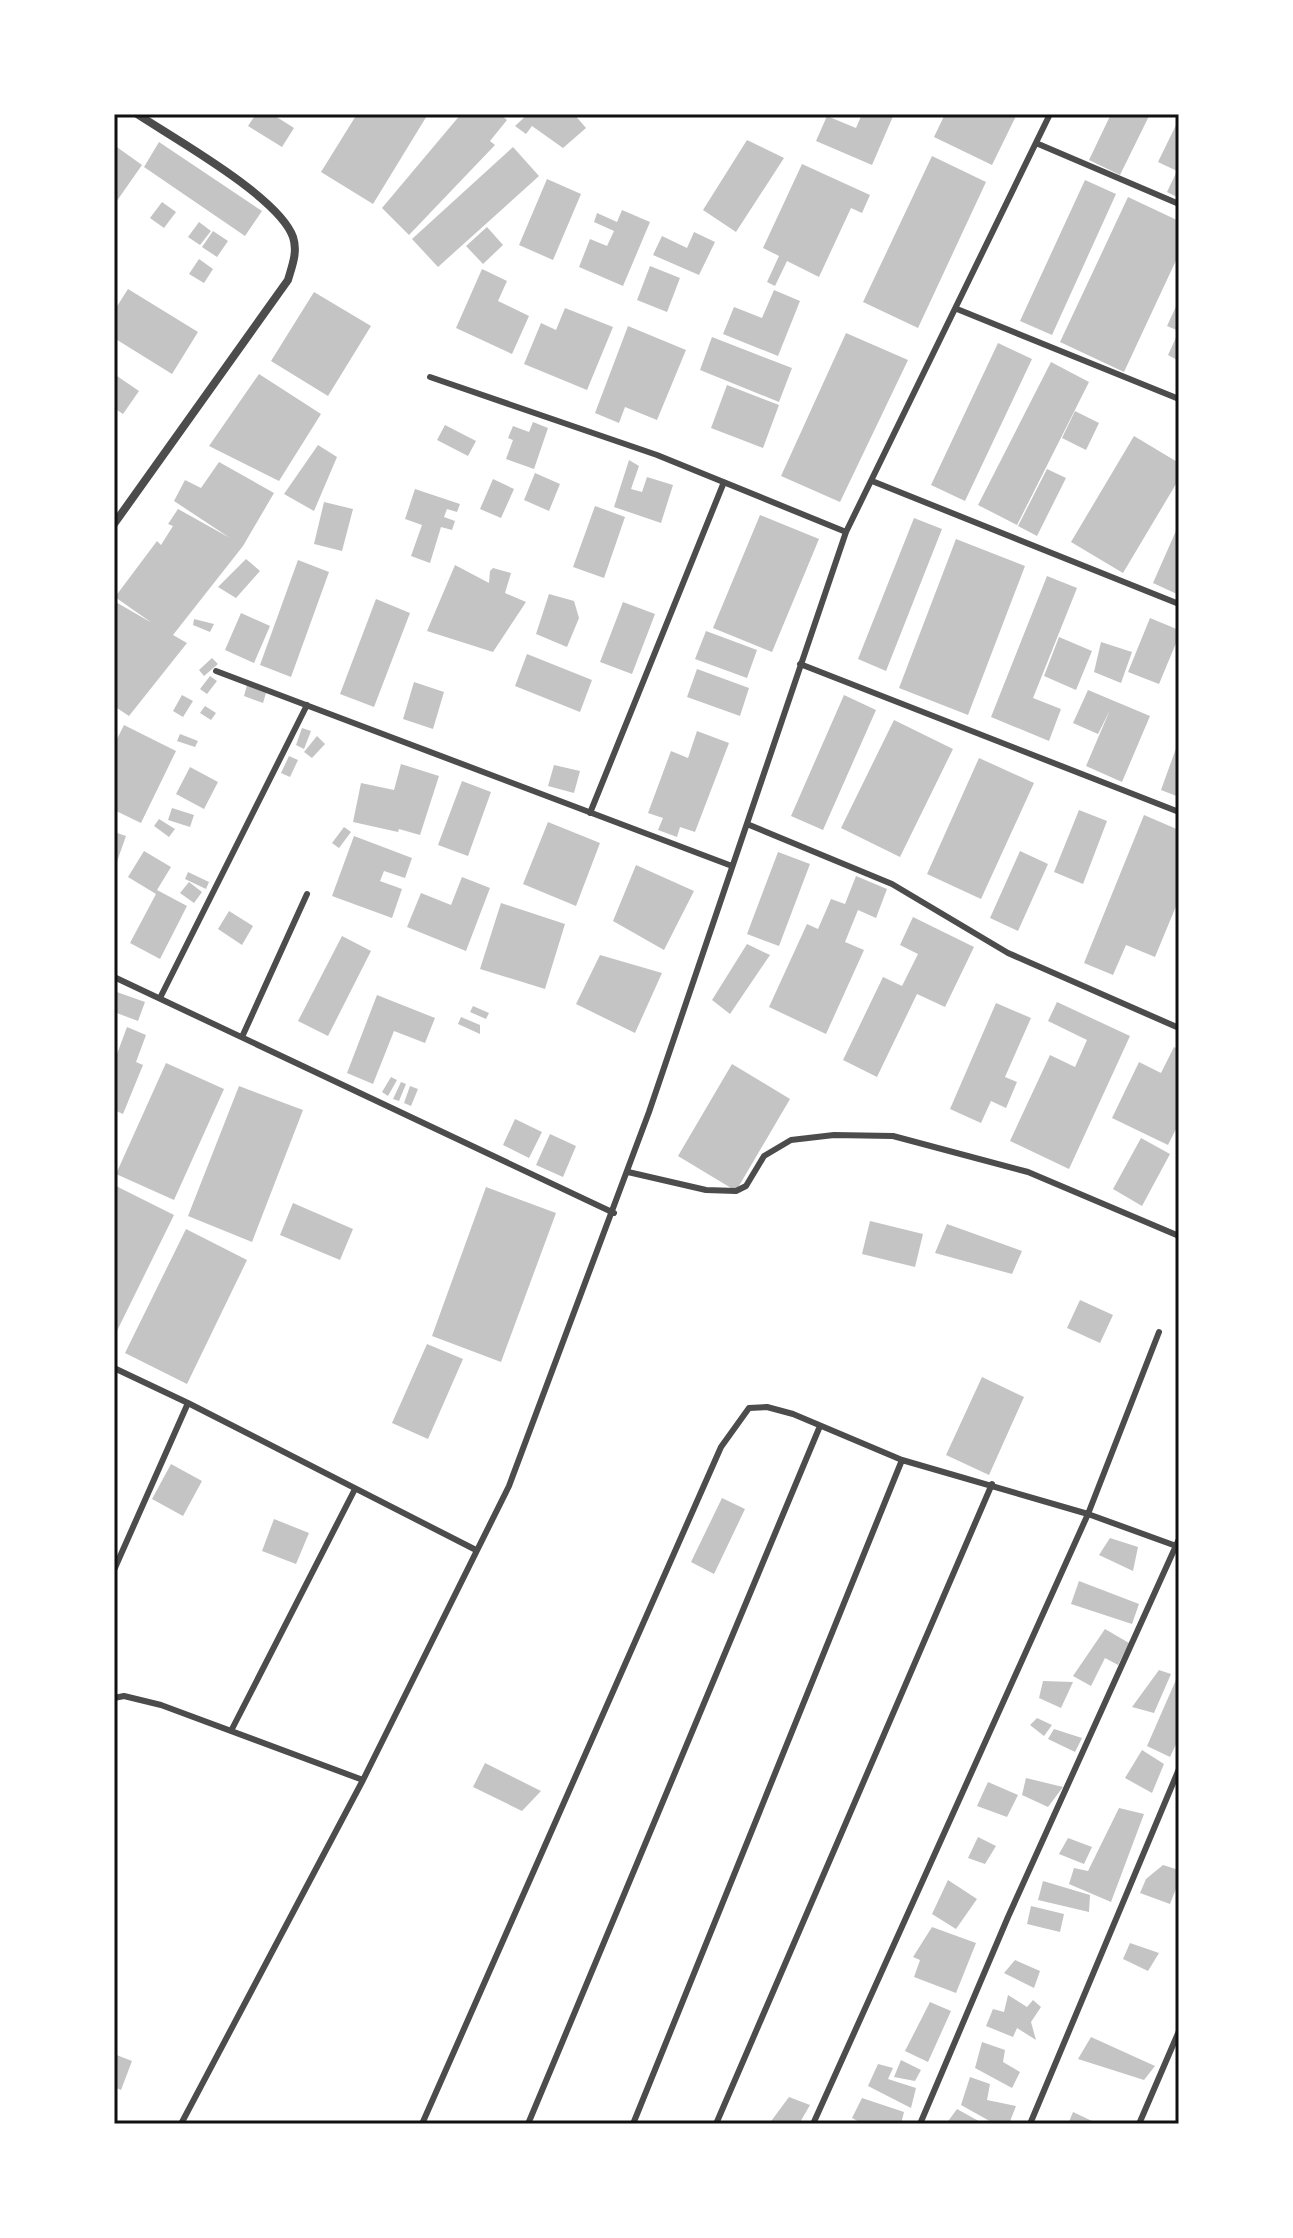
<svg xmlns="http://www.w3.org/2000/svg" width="1293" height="2238" viewBox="0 0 1293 2238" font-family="Commissioner,sans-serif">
  <rect width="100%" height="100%" fill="#fff"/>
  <path fill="#c4c4c4" d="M256,114H272L294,128L282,147L248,126Z
    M357,114H428L373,204L321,172Z
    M461,114H500L507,120L490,141L495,145L409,235L382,208Z
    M528,114H574L586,128L563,148L532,126L526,134L515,126Z
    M862,114H894L872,165L816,141L827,116L856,128Z
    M945,114H1017L992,165L934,137Z
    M1111,114H1150L1120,175L1089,160Z
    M1179,119V198L1167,192L1177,171L1158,162Z
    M747,140L784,158L736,232L703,210Z
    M159,142L262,211L245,236L144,167Z
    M114,145L142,165L114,205Z
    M513,147L539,176L438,267L412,239Z
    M932,156L986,182L918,328L863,302Z
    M802,164L870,195L862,213L851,208L819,277L787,261L775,286L767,282L779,256L763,248Z
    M547,179L581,194L553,260L519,245Z
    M1085,180L1116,194L1052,335L1020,321Z
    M1128,197L1179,221V254L1124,372L1060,342Z
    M162,202L176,212L164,228L150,218Z
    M622,210L650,222L623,286L579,267L590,239L607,246L614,231L594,222L597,213L617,222Z
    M199,222L211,231L200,245L188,237Z
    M487,227L503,245L483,264L466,246Z
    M213,231L228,241L217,257L202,247Z
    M694,232L715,242L699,275L653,255L662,236L687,248Z
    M199,259L213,269L204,283L189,274Z
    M650,266L680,278L667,312L637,300Z
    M482,269L507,281L498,301L529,316L512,354L456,328Z
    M128,289L198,332L172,374L114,338V311Z
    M774,290L800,301L778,356L723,334L734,307L762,318Z
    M314,292L371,326L328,396L271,361Z
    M1179,300V331L1167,326Z
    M565,308L613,327L587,390L524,364L541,323L556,330Z
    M628,326L686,350L657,420L625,407L619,423L595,413Z
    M1179,331V361L1168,355Z
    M846,333L908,360L840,502L781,476Z
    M712,337L792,368L779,402L700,370Z
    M998,343L1032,359L965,501L931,485Z
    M1051,362L1089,382L1017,525L978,505Z
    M114,374L139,391L123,414L114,408Z
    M259,374L321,414L279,481L209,446Z
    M727,385L779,405L763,448L711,428Z
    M1075,411L1099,423L1086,450L1062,438Z
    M533,422L548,428L534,469L506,459L513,440L508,438L513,426L529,432Z
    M445,425L476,441L468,456L437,440Z
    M1134,436L1179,463V479L1123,573L1071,542Z
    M318,445L337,457L314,511L284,494Z
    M629,460L639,466L631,489L642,492L647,477L673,485L661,523L614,507Z
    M219,462L274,493L243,546L173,635L187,643L129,716L114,706V601L152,623L115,597L157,541L161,545L173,526L168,524L178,509L230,538L174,501L185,480L201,488Z
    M1047,469L1066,478L1037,536L1018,526Z
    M535,473L560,484L549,511L524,500Z
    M493,479L514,489L501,518L480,509Z
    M415,489L460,504L457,512L447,509L444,517L455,521L452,530L441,527L430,563L411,556L422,525L405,519Z
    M324,502L353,509L342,551L314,544Z
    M595,506L625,517L604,578L573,567Z
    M760,515L819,539L772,652L713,628Z
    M914,518L942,529L886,671L858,659Z
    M1179,524V595L1153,583Z
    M956,539L1025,566L968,715L899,688Z
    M246,559L260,571L236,598L218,587Z
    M298,560L329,572L291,677L260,665Z
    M455,565L489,583L490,571L493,568L511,573L505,593L526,602L493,652L427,631Z
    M1047,576L1077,588L1033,698L1061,709L1049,741L991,717Z
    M549,594L574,601L579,618L567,647L536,634Z
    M376,599L410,613L374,707L340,694Z
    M623,602L655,614L632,674L600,662Z
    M241,613L270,626L254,663L225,650Z
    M1150,618L1179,630V636L1159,684L1128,672Z
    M194,619L214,624L210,632L193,625Z
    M706,631L757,650L747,678L695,659Z
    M1059,637L1092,651L1076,690L1044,676Z
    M1101,642L1132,652L1121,683L1094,672Z
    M527,654L592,680L580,712L515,686Z
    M212,658L218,664L204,676L199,670Z
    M697,669L749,688L740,716L687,697Z
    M210,676L217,681L207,694L200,689Z
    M414,682L444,692L433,729L403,719Z
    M247,685L266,693L263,703L244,696Z
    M1088,690L1150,716L1122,782L1086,766L1110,710L1098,734L1073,723Z
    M182,695L193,701L183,717L173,711Z
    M844,695L876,710L823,830L791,816Z
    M205,706L216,713L211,720L200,713Z
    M894,720L953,749L900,857L841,828Z
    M124,725L176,751L141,823L114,810V745Z
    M302,728L311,731L304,749L296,745Z
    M697,731L729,743L695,832L680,827L677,837L658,830L663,818L648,813L671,751L688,758Z
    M180,734L198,741L195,747L177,741Z
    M317,736L325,744L312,758L304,752Z
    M1179,740V797L1161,790Z
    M289,756L298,760L290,777L281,773Z
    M979,758L1034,783L981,899L927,874Z
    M401,764L439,776L420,835L399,829L398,832L353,822L361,783L394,790Z
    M554,765L580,771L574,793L548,786Z
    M190,767L218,782L204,809L176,794Z
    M462,781L491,792L468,856L438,845Z
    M172,808L194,815L190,827L168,820Z
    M1079,810L1107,821L1083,884L1054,872Z
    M1144,815L1179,830V899L1155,957L1126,945L1113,975L1084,963Z
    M159,819L175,829L169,837L154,826Z
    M548,822L600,843L576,906L523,884Z
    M344,827L351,832L339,848L332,843Z
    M114,832L126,836L114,870Z
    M354,836L412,858L405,878L384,871L380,881L402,889L392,918L332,896Z
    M144,851L171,867L157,890L187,906L160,959L130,943L156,894L128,877Z
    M1020,851L1048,864L1018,931L990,918Z
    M778,852L810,864L779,946L747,934Z
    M636,865L694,891L664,950L613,921Z
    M188,872L209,882L206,889L185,879Z
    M856,876L887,889L876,918L858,910L845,942L864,950L826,1034L769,1007L807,924L818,929L831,899L845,904Z
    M462,877L490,888L466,951L407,927L421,893L451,905Z
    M189,882L202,892L194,903L180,893Z
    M501,903L565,924L545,989L480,969Z
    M229,911L253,926L242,945L218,929Z
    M913,917L974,947L945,1007L917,994L877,1077L843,1060L883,977L902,986L918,954L900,945Z
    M342,936L371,951L328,1036L298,1021Z
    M747,944L770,955L730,1014L712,1000Z
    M600,955L662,973L635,1033L576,1004Z
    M114,991L145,1002L138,1021L114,1012Z
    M377,995L435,1018L425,1043L394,1031L373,1084L347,1073Z
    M1057,1002L1130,1036L1069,1169L1010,1141L1050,1055L1075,1067L1087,1040L1048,1021Z
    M996,1003L1031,1018L1005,1077L1017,1082L1006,1108L991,1101L981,1123L950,1109Z
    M473,1006L489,1013L486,1019L470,1012Z
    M461,1017L480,1025V1034L458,1024Z
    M127,1027L146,1035L136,1062L143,1065L123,1114L114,1110V1053L117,1054Z
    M1174,1047L1179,1050V1123L1168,1145L1112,1118L1139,1062L1161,1073Z
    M166,1063L224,1089L174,1200L116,1174Z
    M732,1064L790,1099L736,1191L678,1156Z
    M391,1077L397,1080L388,1096L382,1092Z
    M401,1082L406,1084L399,1101L393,1099Z
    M239,1086L303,1110L252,1242L188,1216Z
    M410,1086L418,1089L411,1106L404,1103Z
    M515,1119L542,1132L529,1158L503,1145Z
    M550,1134L576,1146L563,1177L536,1165Z
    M1141,1138L1170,1154L1142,1206L1113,1189Z
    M114,1185L174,1215L114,1337Z
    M486,1187L556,1213L501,1362L432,1336Z
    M293,1203L353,1229L340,1260L280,1235Z
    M870,1221L923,1234L915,1267L862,1254Z
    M947,1224L1022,1251L1012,1274L935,1253Z
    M186,1229L247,1260L187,1384L125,1353Z
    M1080,1300L1113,1315L1100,1343L1067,1328Z
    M427,1344L463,1359L428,1439L392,1423Z
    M982,1377L1024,1397L989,1475L946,1455Z
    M171,1464L202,1481L183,1516L152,1499Z
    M722,1498L745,1509L714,1574L691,1562Z
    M274,1519L309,1533L296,1564L262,1551Z
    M1110,1538L1138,1547L1133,1571L1099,1555Z
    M1079,1581L1139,1604L1132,1624L1071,1604Z
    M1105,1629L1129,1643L1118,1665L1105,1658L1091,1686L1073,1676Z
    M1159,1670L1171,1674L1154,1713L1132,1707Z
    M1179,1673V1738L1170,1757L1147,1746Z
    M1043,1681L1073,1682L1061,1708L1039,1698Z
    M1037,1718L1052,1725L1044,1736L1030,1725Z
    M1054,1729L1082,1738L1075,1752L1048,1739Z
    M1142,1750L1164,1764L1152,1793L1125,1778Z
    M485,1763L541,1791L522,1811L473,1787Z
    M1026,1778L1063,1787L1048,1807L1022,1795Z
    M988,1782L1018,1795L1007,1817L977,1806Z
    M1119,1808L1144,1814L1111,1902L1069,1884L1074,1868L1088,1871Z
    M978,1837L996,1846L985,1864L968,1858Z
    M1068,1838L1092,1847L1084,1864L1059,1854Z
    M1163,1865L1179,1870V1881L1170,1904L1140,1893L1146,1879Z
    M948,1880L977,1899L956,1929L932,1914Z
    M1043,1881L1090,1895L1089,1912L1038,1900Z
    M1031,1906L1064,1914L1060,1932L1027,1924Z
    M932,1927L976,1943L956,1993L914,1977L920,1960L913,1957Z
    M1130,1943L1159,1953L1148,1971L1123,1959Z
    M1015,1960L1040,1971L1034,1988L1004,1973Z
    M1008,1995L1027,2007L1033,2000L1041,2007L1031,2022L1036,2040L1017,2028L1013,2037L986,2026L993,2009L1004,2012Z
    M930,2002L951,2011L928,2062L905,2051Z
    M1091,2037L1155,2066L1144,2080L1078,2059Z
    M982,2042L1005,2050L1003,2062L1020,2072L1012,2088L975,2068Z
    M114,2054L132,2061L121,2090L114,2087Z
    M901,2060L921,2070L915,2081L894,2077Z
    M878,2064L893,2068L888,2079L916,2088L911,2108L868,2086Z
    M970,2077L990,2084L987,2100L1016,2106L1009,2124H995L961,2105Z
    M789,2097L810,2105L799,2124H769Z
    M862,2098L904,2112L901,2124H863L852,2118Z
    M957,2109L984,2124H946Z
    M1073,2112L1092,2121L1090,2124H1068Z"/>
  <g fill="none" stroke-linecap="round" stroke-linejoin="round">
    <path stroke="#4c4c4c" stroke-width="6" d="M1036,143L1179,204
      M957,309L1179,399
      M430,377L657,455L846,532
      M872,481L1179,604
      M800,664L1179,812
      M216,671L732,866
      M590,813L724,482
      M747,824L892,884L1008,953L1179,1028
      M114,977L614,1213
      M160,998L307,705
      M242,1037L307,894
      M628,1172L706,1190L736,1191L746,1186L764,1156L791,1140L834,1135L893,1136L1028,1172L1179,1236
      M114,1368L188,1403L476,1550
      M114,1570L188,1403
      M114,1698L124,1696L161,1705L363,1780
      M231,1731L355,1489
      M181,2124L363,1780L509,1486L649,1112L846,532L1050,114
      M422,2124L721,1447L749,1408L767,1407L793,1414L902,1460L1088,1514L1179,1547
      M528,2124L820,1426
      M633,2124L902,1460
      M716,2124L992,1484
      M813,2124L1088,1514L1159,1332
      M920,2124L1008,1917L1179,1539
      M1030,2124L1179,1769
      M1139,2124L1179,2031"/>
    <path stroke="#4c4c4c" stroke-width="8" d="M114,524L288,280C292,266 298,252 293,237C279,197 175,139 137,114"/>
  </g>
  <rect width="1293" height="2238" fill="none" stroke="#ffffff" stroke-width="232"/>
  <rect x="116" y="116" width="1061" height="2006" fill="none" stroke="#111" stroke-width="3"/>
</svg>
